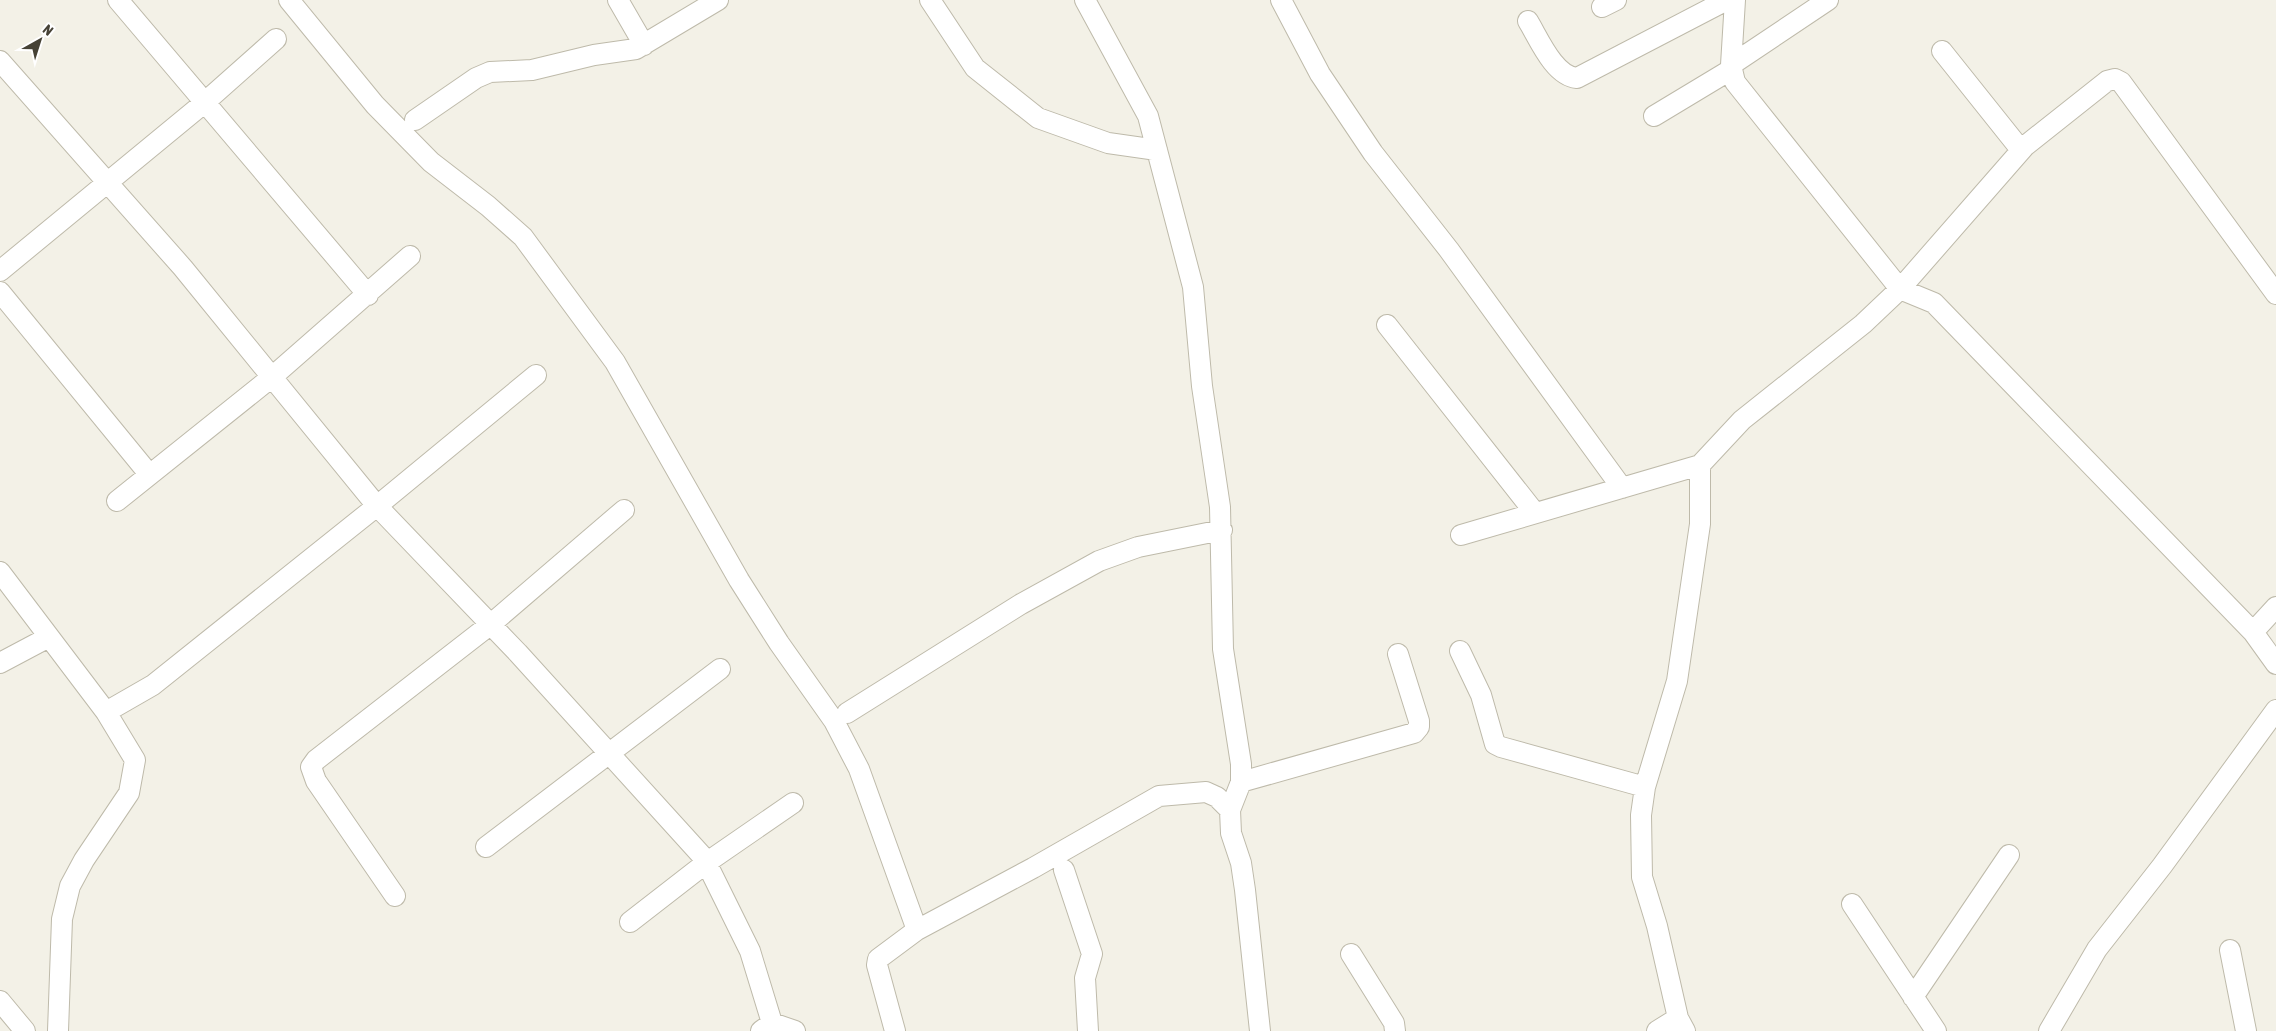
<svg xmlns="http://www.w3.org/2000/svg" width="2276" height="1031" viewBox="0 0 2276 1031" font-family="'Asap Condensed',sans-serif">
  <rect width="100%" height="100%" fill="#f3f1e7"/>
  <g fill="none" stroke-linecap="round" stroke-linejoin="round">
    <defs>
      <path id="minor" d="M118,0L368,295
        M289,0L375,105L431,162L488,206L523,237L615,362L739,580L779,643L834,721L859,769L917,930
        M618,0L644,45
        M930,0L975,68L1038,118L1108,143L1157,150
        M1085,0L1148,116L1193,287L1202,386L1220,507L1223,649L1241,764V782L1230,810L1231,833L1241,863L1245,890L1260,1031
        M1281,0L1320,74L1373,153L1449,250L1622,488
        M1735,0L1731,65L1735,82L1900,289L1934,303L2253,632L2276,664
        M1602,7L1616,0
        M1528,21C1539,39 1554,76 1577,78L1727,0
        M1942,51L2021,150
        M0,61L183,268L377,506L518,653L704,858L750,951L772,1023
        M1731,65L1828,0
        M1654,116L1732,69
        M415,120L476,78L490,72L532,70L594,55L636,49L718,0
        M0,271L204,103L276,39
        M0,292L149,474
        M1387,325L1535,513
        M117,501L272,377L410,256
        M1461,535L1700,465
        M0,572L106,712L135,760L129,793L84,860L70,886L62,919L58,1031
        M2253,632L2276,607
        M1460,651L1481,695L1495,744L1501,747L1645,787
        M0,663L49,637
        M106,712L153,685L377,506L536,375
        M847,713L1021,604L1099,561L1138,547L1222,530
        M1241,782L1414,733L1419,727V721L1398,654
        M486,847L720,669
        M1064,870L1092,954L1085,978L1088,1031
        M395,896L316,781L311,767L316,760L491,624L624,510
        M1852,904L1936,1031
        M630,922L706,863L793,803
        M2230,950L2246,1031
        M1351,954L1394,1023L1395,1031
        M1913,997L2009,855
        M0,1001L25,1031
        M761,1031L772,1023L795,1031
        M895,1031L877,965L878,959L917,930L1033,868L1159,796L1206,792L1217,797L1230,810
        M1657,1031L1678,1018
        M1685,1031L1678,1018L1657,926L1642,877L1641,815L1645,787L1677,681L1700,524V465L1742,420L1863,324L1900,289L2025,146L2107,81L2115,79L2121,82L2276,294
        M2049,1031L2097,949L2162,866L2276,710"/>
    </defs>
    <use href="#minor" stroke="#bebaaa" stroke-width="22"/>
    <use href="#minor" stroke="#fff" stroke-width="20"/>
  </g>
  <g transform="translate(40 40) rotate(39)" stroke="#ffffff" stroke-width="4" paint-order="stroke">
  <path d="M0-4L9 19L0 12L-9 19Z" fill="#464236"/>
  <text y="-8" font-size="14" font-weight="bold" text-anchor="middle" fill="#464236">N</text>
  </g>
</svg>
